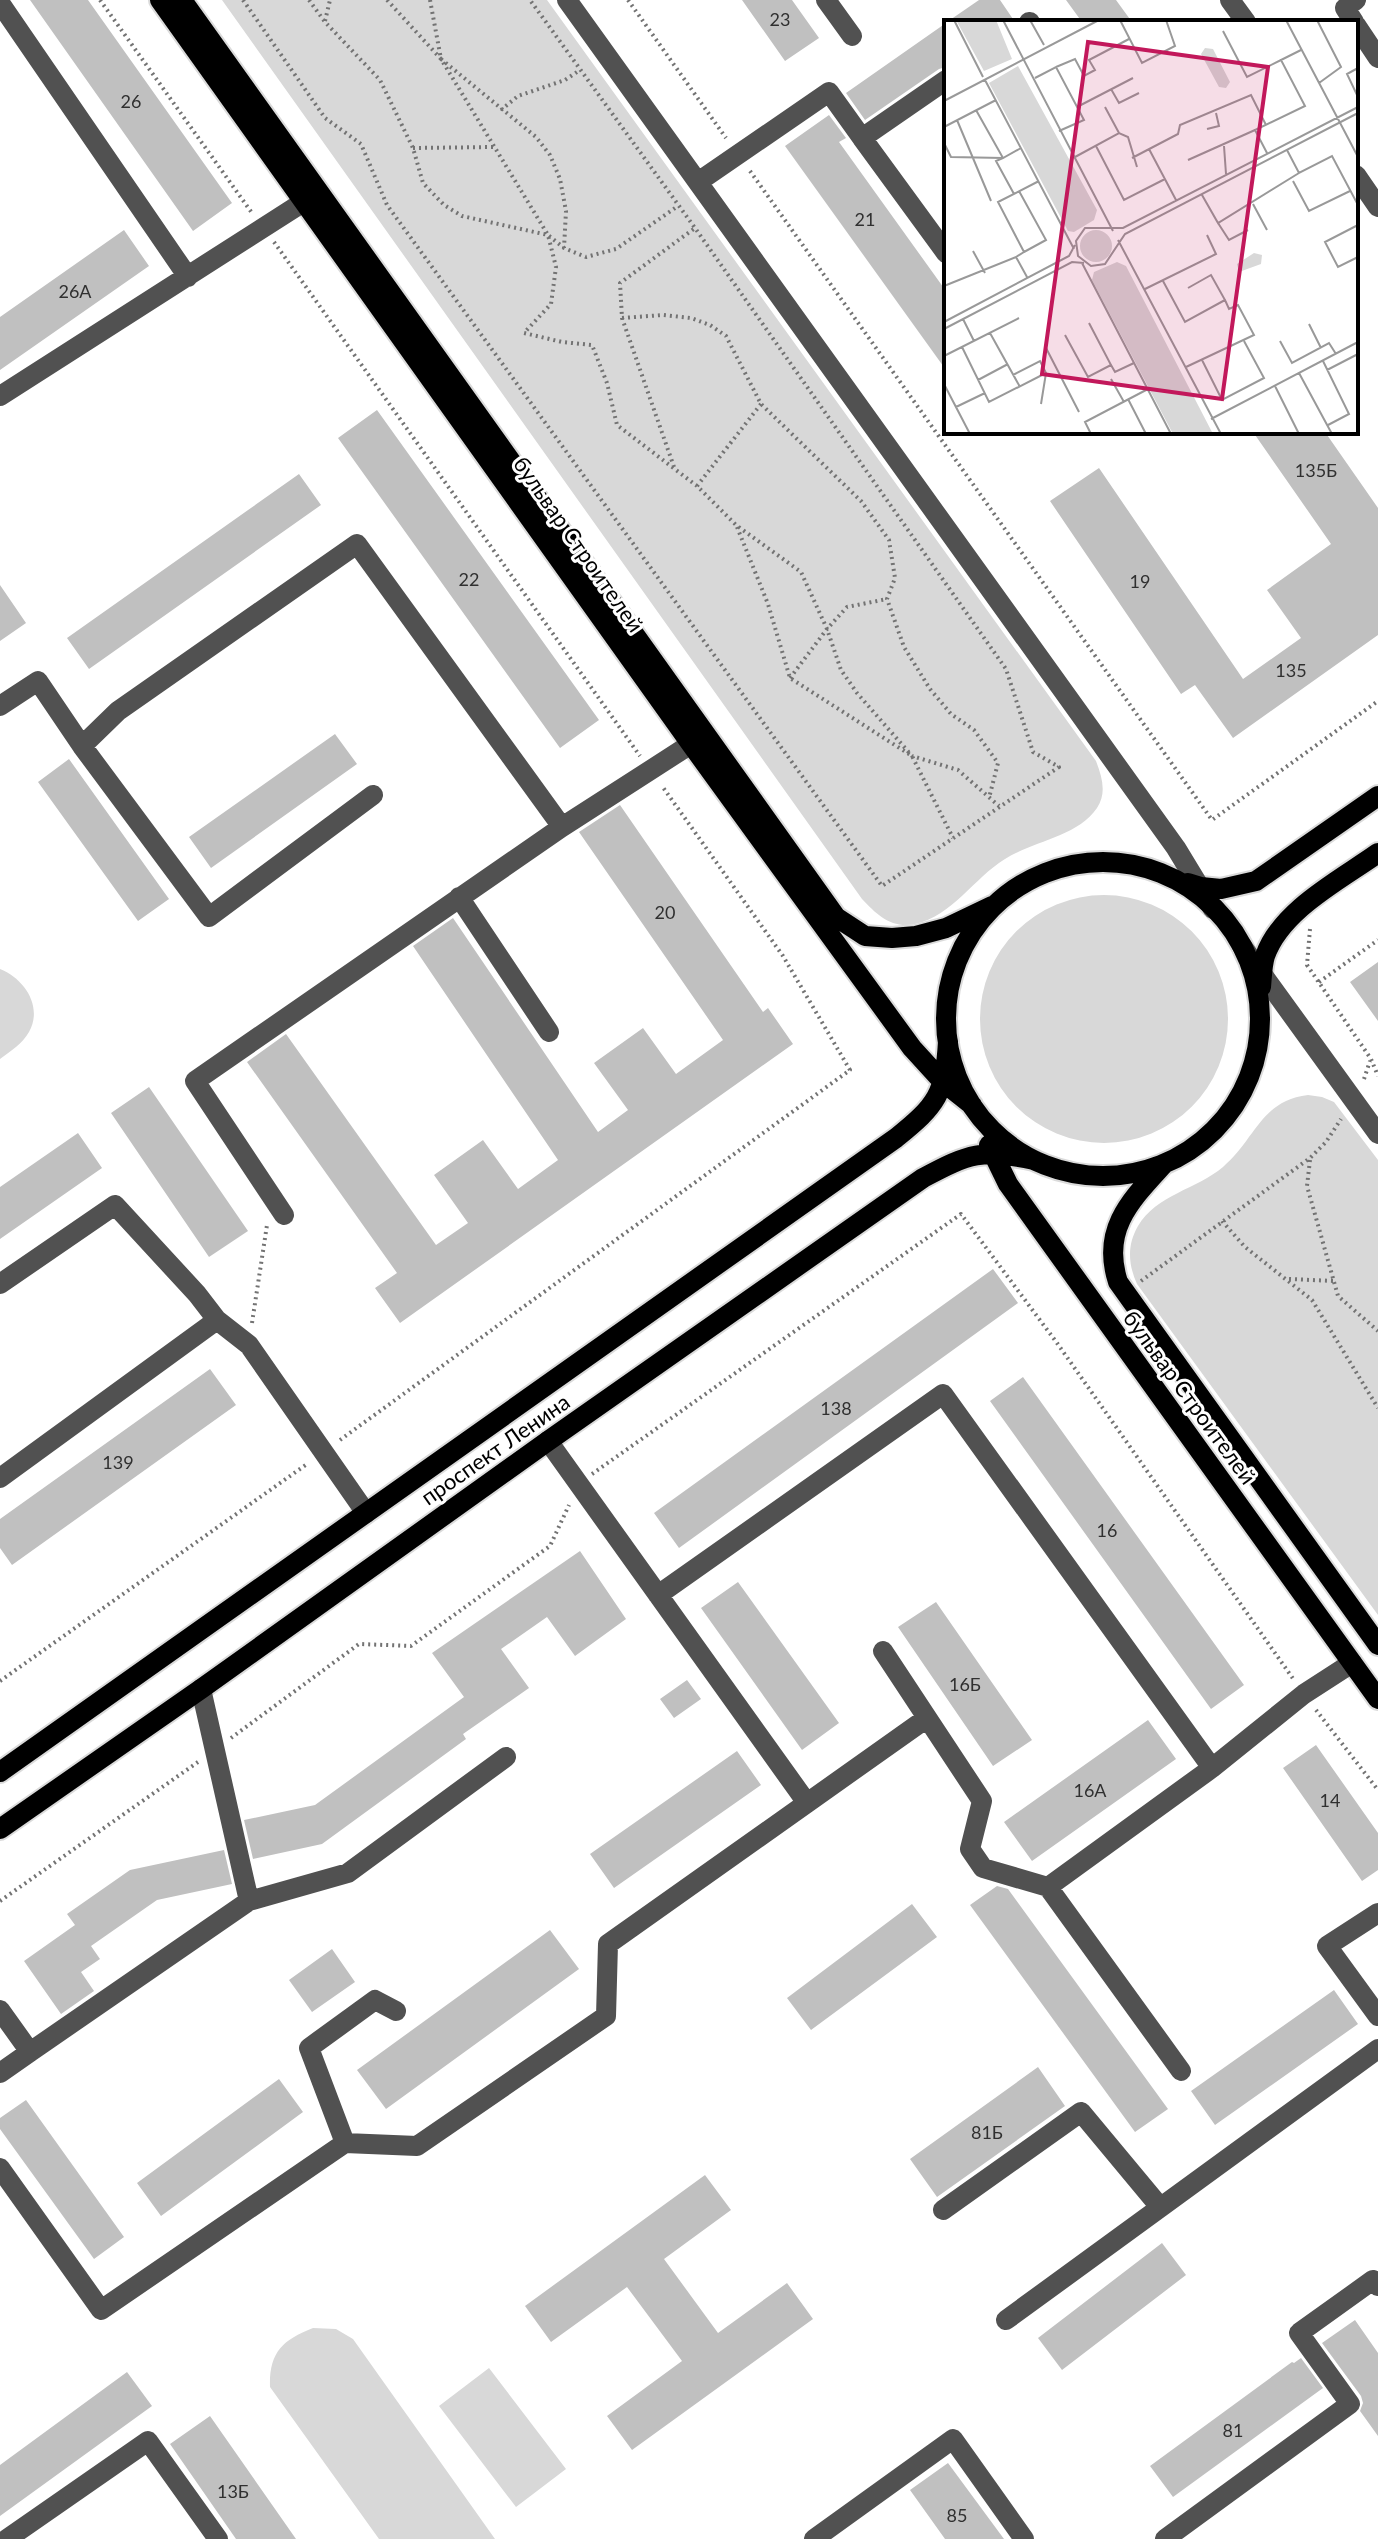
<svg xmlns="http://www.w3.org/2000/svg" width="1378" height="2539" viewBox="0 0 1378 2539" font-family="Lato,sans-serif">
  <rect width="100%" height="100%" fill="#fff"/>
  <path fill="#d8d8d8" d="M222,0H547L1096,761C1102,777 1107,793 1097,808C1077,837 1033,841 1005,859C974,878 952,916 915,924C892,929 877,915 862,899Z
    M980 1019a124 124 0 1 1 248 0a124 124 0 1 1-248 0Z
    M0,969C25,979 43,1007 29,1032C22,1044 11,1051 0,1059Z
    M1308,1095L1322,1097L1334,1102L1378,1160V1615L1137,1284C1128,1264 1127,1245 1138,1226C1156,1195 1197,1189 1223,1167C1256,1139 1260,1101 1308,1095Z
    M313,2328L336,2329L353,2339L495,2539H379L270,2387C269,2353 282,2340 313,2328Z
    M489,2368L566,2469L516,2507L439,2406Z"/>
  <path fill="#c0c0c0" d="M30,0H88L232,203L193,231Z
    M742,0H792L819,38L785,61Z
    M979,0H1000L1015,22H947Z
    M1066,0H1116L1132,22H1082Z
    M946,23V67L939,69L865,120L846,93Z
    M829,115L846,138L839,142L946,291V370L785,146Z
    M124,230L149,266L0,370V317Z
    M377,410L599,720L560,748L338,438Z
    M1253,432H1325L1378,508V635L1233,738L1195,685L1181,694L1050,501L1099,468L1243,679L1301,638L1267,590L1331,544Z
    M299,474L321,505L89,669L67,638Z
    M0,585L26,623L0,641Z
    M335,734L357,764L211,868L189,837Z
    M69,759L169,899L138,921L38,782Z
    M620,805L763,1012L768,1008L793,1044L400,1323L375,1288L397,1273L247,1062L286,1034L436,1245L468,1223L434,1175L483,1140L518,1189L558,1160L413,946L453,918L598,1132L628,1110L594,1063L643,1028L676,1074L723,1040L579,832Z
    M1378,962V1021L1350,982Z
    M149,1087L248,1231L209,1257L111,1113Z
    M78,1133L102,1168L0,1239V1187Z
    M993,1269L1018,1303L679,1548L654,1513Z
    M210,1369L236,1405L12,1565L0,1548V1519Z
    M1023,1377L1244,1685L1211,1709L990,1401Z
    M580,1551L626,1619L575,1656L547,1617L501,1649L529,1688L463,1734L466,1739L322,1844L253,1859L244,1820L315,1805L464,1697L432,1653Z
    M738,1582L839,1723L802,1750L701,1608Z
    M936,1602L1032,1740L993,1766L898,1627Z
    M687,1680L701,1699L674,1718L660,1699Z
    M1148,1720L1176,1759L1032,1861L1004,1822Z
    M1316,1745L1378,1833V1870L1362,1881L1283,1768Z
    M737,1751L761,1785L614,1888L590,1854Z
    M224,1850L232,1884L157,1900L91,1946L100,1959L81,1972L94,1991L61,2014L24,1961L75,1925L67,1914L130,1870Z
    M997,1886L1008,1889L1168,2109L1135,2132L970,1905Z
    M912,1904L937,1937L811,2030L787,1998Z
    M550,1930L579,1969L386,2109L357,2070Z
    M332,1949L355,1982L312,2012L289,1980Z
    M1334,1990L1358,2024L1215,2125L1191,2091Z
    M1038,2067L1065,2106L937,2197L910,2159Z
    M279,2079L303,2112L161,2216L137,2183Z
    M26,2100L124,2237L94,2259L0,2129V2118Z
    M705,2175L731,2210L664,2259L718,2333L787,2283L813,2319L632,2450L607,2416L682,2361L627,2287L551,2342L525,2306Z
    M1162,2243L1186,2275L1062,2370L1038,2338Z
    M1355,2320L1378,2353V2436L1360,2411L1363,2403L1361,2396L1322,2343Z
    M1301,2358L1323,2388L1173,2497L1150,2466L1292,2362L1294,2363Z
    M127,2372L152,2406L0,2516V2465Z
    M210,2416L296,2539H236L170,2444Z
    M948,2463L1004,2539H945L910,2490Z"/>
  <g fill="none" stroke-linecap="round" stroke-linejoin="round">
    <defs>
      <path id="major" d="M160,0L691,744L912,1048L943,1082L972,1105
        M182,0L836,917L865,936L892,938L916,936L946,928L992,906
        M946 1019a157 157 0 1 1 314 0a157 157 0 1 1-314 0Z
        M1188,883L1201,887L1221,889L1256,881L1378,796
        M1261,987C1262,977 1262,966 1265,956C1281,910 1340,880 1378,853
        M989,1145L1008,1184L1378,1699
        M1163,1165C1130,1201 1101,1230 1118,1282L1378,1645
        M0,1772L896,1138C937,1105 945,1094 948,1041
        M0,1829L201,1689L548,1441L923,1178C970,1153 981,1149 1034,1160"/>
    </defs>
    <use href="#major" stroke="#dbdbdb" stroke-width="24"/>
    <path stroke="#737373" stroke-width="4" stroke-dasharray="2 4" stroke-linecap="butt" d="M100,0L252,213
      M243,0L325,118L361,144L387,205L882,886L1059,767L1033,752L1006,669L695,228L530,0
      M309,0L325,22L380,80L413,148L423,183L444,205L462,216L548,235L564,248L586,257L616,249L678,206
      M387,0L441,59L548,235L556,267L551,304L524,333L562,342L592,345L607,383L617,425L697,486L736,525L801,572L827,629L841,670L857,693L912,756L958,770L999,806
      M430,0L441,59L536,137L550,155L560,179L566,211L564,248
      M628,0L726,138
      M325,21L330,0
      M501,110L518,96L565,80L580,70
      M413,148L494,147
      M750,171L1212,820L1378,701
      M274,242L640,756
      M622,318L663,315L691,318L710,325L726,336L761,404L861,501L889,540L895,578L887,599L904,647L930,689L951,714L974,730L998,763L989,798
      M674,467L622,318L620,283L695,228
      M697,486L761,404
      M737,527L768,604L790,678L912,756L953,838
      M790,678L827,629L847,607L887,599
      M1310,929L1307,965L1371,1059L1378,1076
      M1319,982L1378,940
      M1364,1079L1370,1061
      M1310,1160L1307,1186L1338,1296L1378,1331
      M1222,1221L1245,1247L1312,1300L1378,1408
      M1289,1279L1334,1281
      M1141,1281L1310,1158L1326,1142L1341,1119
      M252,1323L267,1225
      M340,1440L850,1070L783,956L662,786
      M592,1474L961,1214L1057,1343L1294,1680
      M0,1681L307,1464
      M1316,1710L1378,1790
      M231,1738L359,1644L411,1646L550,1546L569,1505
      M0,1901L198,1762"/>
    <path stroke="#515151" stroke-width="20" d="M567,0L1176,848L1213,909
      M826,0L852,36
      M1230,0L1246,22
      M0,3L188,277
      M1029,22H1030
      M1354,22L1345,8L1356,0
      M1356,25L1378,58
      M946,80L862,138L946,253
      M1356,175L1378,207
      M698,182L829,92L862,138
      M0,396L305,201
      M0,706L38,681L82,746
      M373,795L209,917L82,746L118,711L357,544L562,827
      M459,897L549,1032
      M1242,946L1378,1134
      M284,1215L195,1081L562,827L691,744
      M0,1284L115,1205L197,1294L217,1320
      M548,1441L807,1803
      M0,1478L217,1320L249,1345L366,1513
      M658,1595L943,1394L1212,1768
      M883,1651L982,1801L970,1849L983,1868L1048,1887L1212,1768L1304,1694L1352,1663
      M201,1689L249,1901
      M1048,1887L1181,2071
      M1378,1913L1327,1946L1378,2016
      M0,2010L30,2052L0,2073
      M30,2052L249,1901L348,1873L506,1757
      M345,2143L309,2048L375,2000L396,2011
      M0,2168L101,2310L345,2143L417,2146L606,2016L608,1944L927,1718
      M943,2210L1081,2112L1160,2207
      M1006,2320L1378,2049
      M7,2539L148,2441L218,2539
      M814,2539L953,2439L1024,2539
      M1165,2539L1350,2404L1299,2333L1373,2280L1378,2286"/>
    <use href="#major" stroke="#000" stroke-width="20"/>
  </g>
  <g text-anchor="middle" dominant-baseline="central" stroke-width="6" stroke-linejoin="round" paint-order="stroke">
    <g font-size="18" fill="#303030">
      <text x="780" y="19">23</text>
      <text x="131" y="101">26</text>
      <text x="865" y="219">21</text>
      <text x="75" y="291">26А</text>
      <text x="1316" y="470">135Б</text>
      <text x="469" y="579">22</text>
      <text x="1140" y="581">19</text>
      <text x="1291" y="670">135</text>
      <text x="665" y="912">20</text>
      <text x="836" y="1408">138</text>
      <text x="118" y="1462">139</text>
      <text x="1107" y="1530">16</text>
      <text x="965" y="1684">16Б</text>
      <text x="1090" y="1790">16А</text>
      <text x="1330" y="1800">14</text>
      <text x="987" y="2132">81Б</text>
      <text x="1233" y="2430">81</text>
      <text x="233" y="2491">13Б</text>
      <text x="957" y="2515">85</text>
    </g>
    <g font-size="22" fill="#000" stroke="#fff">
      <text transform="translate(579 544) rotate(55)">бульвар Строителей</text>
      <text transform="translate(1190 1397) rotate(54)">бульвар Строителей</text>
      <text transform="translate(495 1449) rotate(-35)">проспект Ленина</text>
    </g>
  </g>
  <g transform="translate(944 20)">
    <rect width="414" height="414" fill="#fff"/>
    <path d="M12,0H52L68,39L40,51ZM261,28L269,29L286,62L282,68L275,67L257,34ZM74,46L153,190L150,200L130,212L124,211L45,63ZM136 226a16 16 0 1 1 32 0a16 16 0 1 1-32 0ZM310,233L318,235L317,244L295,252L293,244ZM173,242L182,246L269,414H229L148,260L150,252Z" fill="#d8d8d8"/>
    <path fill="none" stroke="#999" stroke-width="2" d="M10,0L39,57M59,0L169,211M86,0L100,25M176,0L198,43L231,26L222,0M342,0L414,137M373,0L397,47L375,63M279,11L303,57L337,40M112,47L131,39L140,56L151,50L145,40L185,19M414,48L403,54L414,77M91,58L112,47L140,100L115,111M41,60L130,229M167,69L175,83L195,73M0,81L155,0M133,87L189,58M161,87L175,113M414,87L179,208H141L132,221L134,236L147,246L161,244L181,214L414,93M32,90L59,138L52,141L70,174M13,100L47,181M0,107L52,80M263,109L275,106L272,93M0,123L7,137L59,138L77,128M152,126L180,180L221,159M280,126L282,154M205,129L232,180M343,130L355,153L388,136L414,185M323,133L311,110L361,86L337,40L357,30M131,137L175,113L184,117L193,147M188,138L234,114L236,105L307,75L322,105M244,140L311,110M349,161L365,191L406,171M75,171L102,220L80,232M258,175L274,203L355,153M309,184L323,210M274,203L285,220L304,210M414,205L381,222L394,247L414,237M174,220L277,414M29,231L41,253M72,237L80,232L54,182L95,161M138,243L227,414M219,261L241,302L281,280L267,255L244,268M0,266L72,237L83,257M201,269L272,234L263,215M19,299L30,321M0,302L125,236L131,225M365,304L377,328M0,309L128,242L140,243M46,313L76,367M121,315L144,357L167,345L145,303M336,321L348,343L385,323L392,334M101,326L135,392M18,327L45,382L102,353L96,341L69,355M0,336L75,298M258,340L278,380L320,358L300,321M379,341L405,394L384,405M167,345L171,352L190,343M242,347L310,315L294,285L285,289L281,280M383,350L414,334M355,353L388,414M167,359L180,382M34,360L64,344M0,364L26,414M331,366L355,414M184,379L202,414M97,384L102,353M12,387L41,373M267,399L414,322M147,414L141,402L204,369"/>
    <path fill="#c2185b" fill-opacity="0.15" stroke="#c2185b" stroke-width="4" d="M144,22L324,47L278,379L98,354Z"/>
    <rect width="414" height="414" fill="none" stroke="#000" stroke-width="4"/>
  </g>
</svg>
